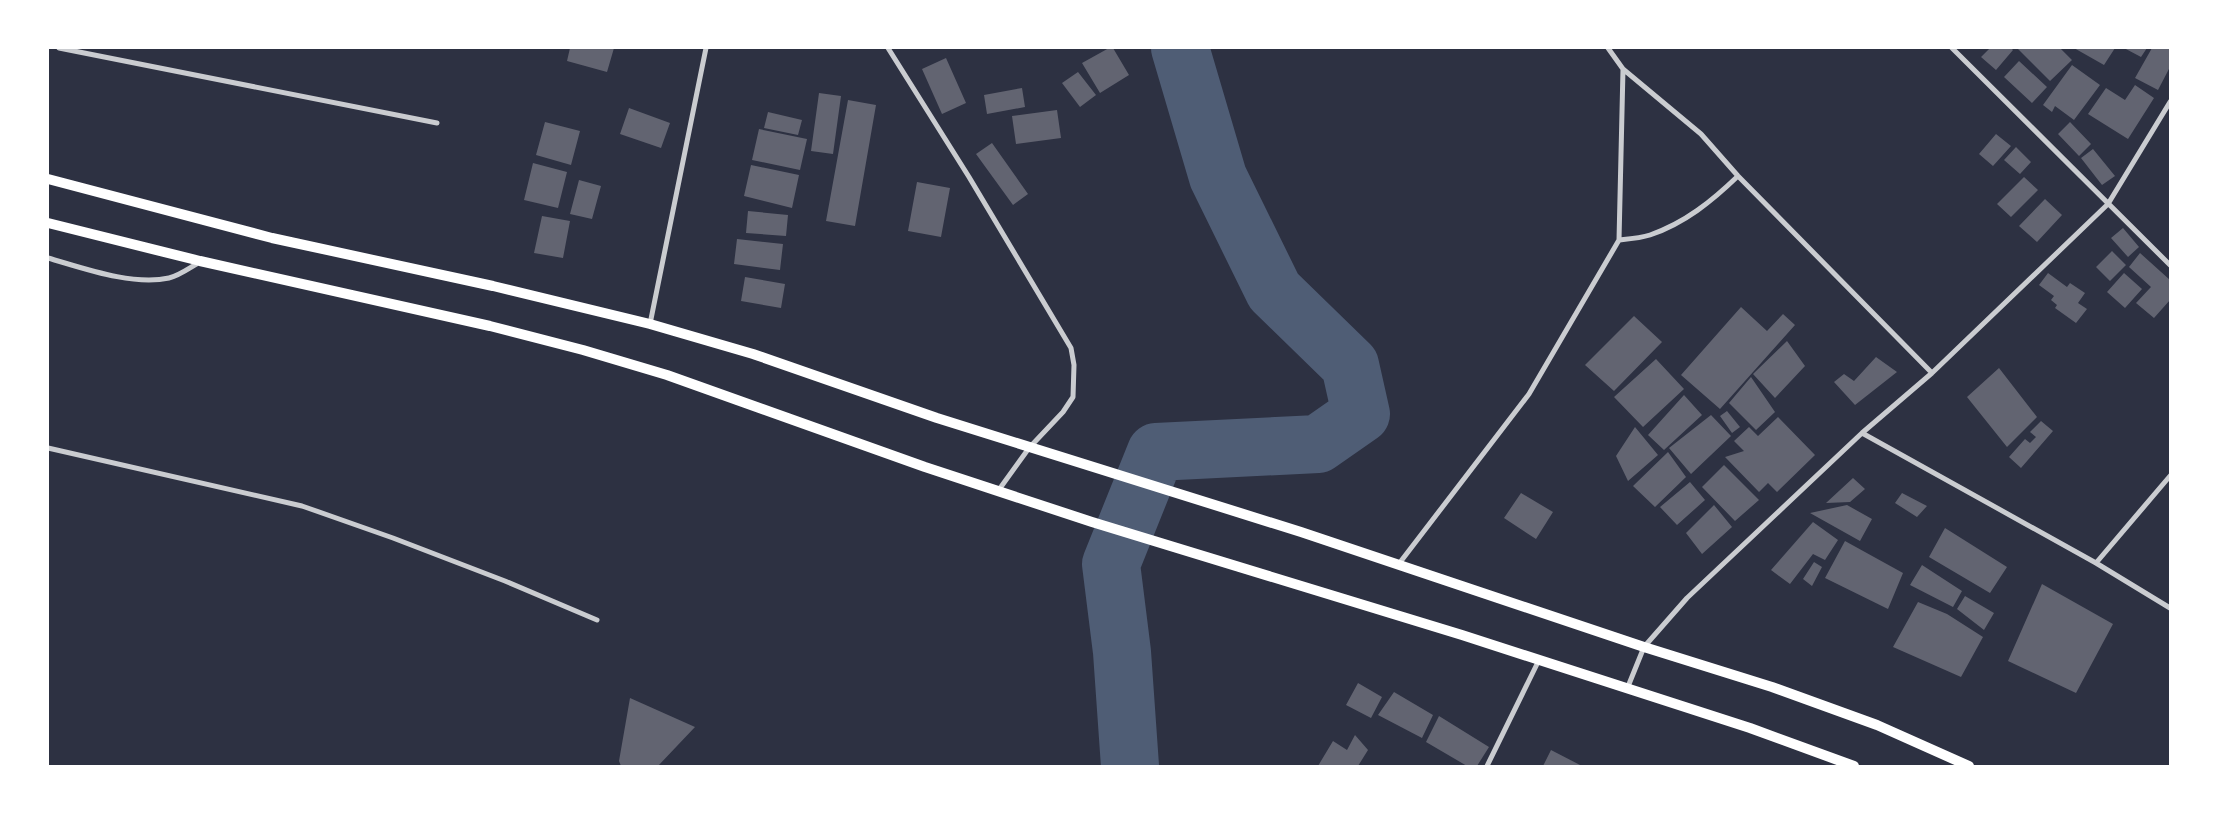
<svg xmlns="http://www.w3.org/2000/svg" width="2218" height="814" viewBox="0 0 2218 814" font-family="Arial,sans-serif">
  <rect width="100%" height="100%" fill="#2d3142"/>
  <g fill="none" stroke-linecap="round" stroke-linejoin="round">
    <path stroke="#4f5d75" stroke-width="58" d="M1130,766L1122,652L1111,564L1156,452L1318,444L1361,414L1350,365L1274,291L1218,177L1180,48"/>
  </g>
  <path fill="#626471" d="M570,48H614L607,72L567,61Z
    M1109,48H1113L1129,75L1100,93L1082,63Z
    M1990,48H2011L2013,50L1996,70L1981,57Z
    M2017,48H2060L2072,60L2050,81Z
    M2074,48H2115L2104,65Z
    M2124,48H2147L2141,57Z
    M2152,48H2170V67L2158,90L2135,78Z
    M946,58L966,103L942,114L922,69Z
    M2019,61L2047,87L2032,103L2004,77Z
    M2072,65L2100,85L2074,120L2055,106L2052,112L2043,105Z
    M1078,72L1096,95L1080,107L1062,83Z
    M2135,85L2154,98L2128,139L2088,114L2106,88L2125,100Z
    M1022,88L1025,107L987,114L984,95Z
    M819,93L841,96L833,154L811,151Z
    M848,100L876,105L855,226L826,221Z
    M629,108L670,123L661,148L620,134Z
    M1057,110L1061,138L1016,144L1012,116Z
    M768,112L802,120L798,135L764,128Z
    M545,122L580,131L571,165L536,155Z
    M2070,122L2091,144L2079,156L2058,134Z
    M759,129L807,139L800,170L752,160Z
    M1996,134L2011,146L1993,166L1979,154Z
    M992,143L1028,194L1013,205L976,154Z
    M2016,147L2031,162L2020,174L2004,160Z
    M2093,149L2115,176L2102,185L2081,158Z
    M533,163L567,172L558,208L524,200Z
    M751,165L799,175L792,208L744,196Z
    M2024,177L2038,190L2011,217L1997,204Z
    M579,180L601,186L592,219L570,214Z
    M917,182L950,188L941,237L908,231Z
    M2045,199L2062,215L2037,242L2019,226Z
    M748,211L788,215L786,236L746,233Z
    M542,216L570,221L563,258L534,253Z
    M2123,228L2139,247L2128,257L2111,238Z
    M737,239L783,244L780,270L734,264Z
    M2112,251L2126,265L2110,281L2096,267Z
    M2140,253L2170,280V300L2154,318L2136,303L2151,287L2129,267Z
    M2048,273L2067,287L2070,283L2085,293L2078,303L2087,309L2076,323L2055,308L2057,305L2051,300L2054,296L2039,285Z
    M2124,273L2142,289L2125,308L2107,292Z
    M745,277L785,284L781,308L741,301Z
    M1741,307L1767,331L1783,314L1795,325L1720,409L1681,375Z
    M1634,316L1662,342L1614,391L1585,365Z
    M1787,341L1805,366L1775,398L1753,374Z
    M1876,357L1897,372L1855,405L1834,382L1844,374L1854,381Z
    M1656,359L1684,389L1643,427L1614,397Z
    M1999,368L2037,417L2007,447L1967,397Z
    M1751,377L1775,412L1756,430L1729,403Z
    M1684,395L1702,415L1664,450L1648,435Z
    M1727,411L1740,427L1732,433L1720,416Z
    M1711,415L1731,436L1691,474L1669,448Z
    M1778,417L1815,455L1777,492L1768,483L1759,492L1725,457L1744,451L1734,441L1749,427L1758,436Z
    M2041,421L2053,431L2021,468L2009,457L2025,439L2030,443L2036,437L2030,432Z
    M1635,427L1658,455L1628,481L1616,456Z
    M1668,452L1686,477L1655,507L1633,486Z
    M1724,465L1759,500L1735,521L1702,487Z
    M1853,478L1865,489L1850,502L1826,503Z
    M1690,482L1705,500L1677,525L1660,507Z
    M1521,493L1553,512L1536,539L1504,518Z
    M1902,493L1927,506L1917,517L1895,503Z
    M1714,505L1732,527L1702,554L1686,533Z
    M1847,505L1872,519L1860,541L1810,513Z
    M1813,522L1838,540L1825,560L1813,554L1790,584L1771,570Z
    M1945,528L2007,567L1990,593L1929,557Z
    M1845,541L1903,573L1888,609L1825,578Z
    M1814,562L1822,567L1812,586L1803,579Z
    M1922,565L1962,591L1953,607L1910,585Z
    M2042,584L2113,624L2076,693L2008,661Z
    M1965,596L1994,613L1984,630L1957,609Z
    M1918,602L1947,614L1983,637L1961,677L1893,647Z
    M1358,683L1382,697L1371,718L1346,705Z
    M1394,692L1433,715L1422,738L1378,715Z
    M630,698L695,727L658,766H621L619,761Z
    M1439,716L1489,747L1477,766H1467L1426,742Z
    M1355,735L1368,750L1358,766H1318L1333,741L1347,750Z
    M1551,750L1582,766H1543Z"/>
  <g fill="none" stroke-linecap="round" stroke-linejoin="round">
    <path stroke="#caccd0" stroke-width="5" d="M59,48L437,123
      M888,48L969,177L1071,348L1074,365L1073,397L1063,412L1029,448L998,491
      M1608,48L1623,69L1701,134L1738,176L1932,373
      M1952,48L2170,265
      M1619,240C1629,239 1641,238 1650,235C1685,223 1712,201 1738,176
      M48,258C83,268 132,286 169,278C179,276 191,267 200,262
      M650,324L706,48
      M1862,433L2096,563L2170,608
      M48,448L302,506L393,538L505,581L597,620
      M2096,563L2170,476
      M1398,565L1529,394L1619,240L1623,69
      M1627,689L1644,647L1687,598L1862,433L1932,373L2108,204L2170,102
      M1487,766L1539,660"/>
    <path stroke="#fff" stroke-width="10" d="M48,179L272,238L493,286L650,324L753,354L937,418L1301,532L1644,647L1772,687L1877,725L1969,766
      M48,223L200,261L490,326L583,350L667,375L925,467L1092,522L1462,635L1750,728L1854,766"/>
  </g>
  <rect width="2218" height="814" fill="none" stroke="#ffffff" stroke-width="98"/>
</svg>
